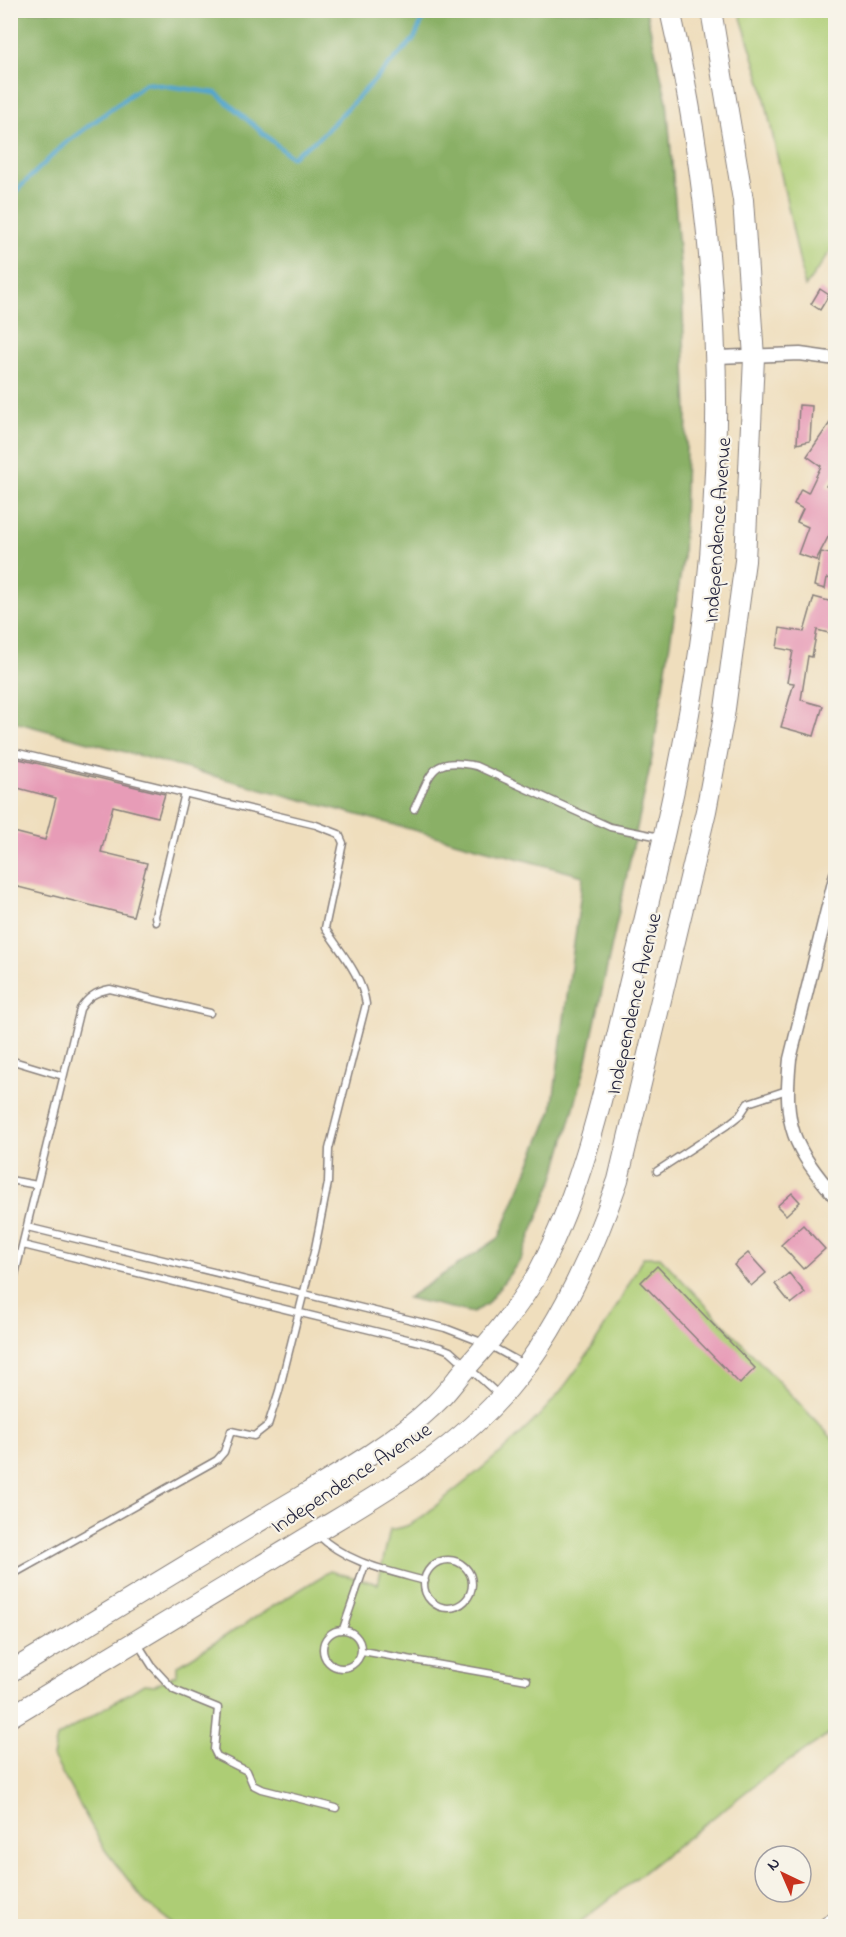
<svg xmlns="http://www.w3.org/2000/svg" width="846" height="1937" viewBox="0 0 846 1937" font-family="'Indie Flower',sans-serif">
  <rect width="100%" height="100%" fill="#f7f3e8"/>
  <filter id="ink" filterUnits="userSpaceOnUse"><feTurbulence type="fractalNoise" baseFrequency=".0167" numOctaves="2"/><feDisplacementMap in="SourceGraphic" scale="12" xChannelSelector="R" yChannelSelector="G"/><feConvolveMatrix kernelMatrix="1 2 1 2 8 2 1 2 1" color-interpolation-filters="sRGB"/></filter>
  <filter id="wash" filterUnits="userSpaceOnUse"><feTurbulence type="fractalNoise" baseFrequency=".008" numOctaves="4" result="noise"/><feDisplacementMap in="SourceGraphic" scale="24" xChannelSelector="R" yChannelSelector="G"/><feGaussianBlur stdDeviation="1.35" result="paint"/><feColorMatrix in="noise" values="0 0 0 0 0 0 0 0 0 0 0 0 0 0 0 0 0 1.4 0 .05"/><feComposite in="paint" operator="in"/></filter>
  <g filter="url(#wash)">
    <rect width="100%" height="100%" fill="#efdebd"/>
    <path fill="#adcd75" stroke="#687858" stroke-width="1.5" d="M739,11H835V245L805,287L762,85Z
      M643,1257H660L835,1441V1730L761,1780L575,1926H176L146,1903L105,1850L53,1757L57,1737L144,1684L155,1685L177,1674V1666L330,1571L378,1584L390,1529C411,1530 429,1511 445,1498C477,1473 509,1447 538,1417C581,1372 615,1313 643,1257Z"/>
    <path fill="#8ab066" stroke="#566950" stroke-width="1.5" d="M10,11H646L667,101L682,288L687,413L683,559L652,758L586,1065L554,1178L521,1259L487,1304L473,1313L407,1298L499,1238L552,1110L583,876L11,721Z"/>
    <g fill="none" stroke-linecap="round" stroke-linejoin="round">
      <path stroke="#52a6ce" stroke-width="4.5" d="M10,197L62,146L146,83L216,93L291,157L319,138L414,39L427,10"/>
    </g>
    <g id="blocks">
      <path fill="#e79cb7" d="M820,289L829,295L820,310L811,304Z
        M799,405L812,406L810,441L797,444Z
        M836,414V472L826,486L836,491V522L816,560L798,554L808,527L797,522L803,509L794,504L801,489L808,493L821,466L807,456Z
        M821,552L836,555V580L827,578L825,589L814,586Z
        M814,597L836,603V635L817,630L812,657L808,656L801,700L823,706L814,736L781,727L794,683L787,682L793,651L777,648L780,628L804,632Z
        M15,758L165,794L158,817L113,806L101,852L147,863L133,916L10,885V831L45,840L56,798L10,786Z
        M792,1193L800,1202L786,1215L777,1206Z
        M803,1225L825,1249L803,1269L781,1245Z
        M748,1253L766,1273L751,1286L734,1265Z
        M657,1266L755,1368L740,1384L641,1282Z
        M789,1273L805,1293L791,1304L775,1284Z"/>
    </g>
  </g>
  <g filter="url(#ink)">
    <use href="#blocks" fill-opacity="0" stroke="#88807c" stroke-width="1.5"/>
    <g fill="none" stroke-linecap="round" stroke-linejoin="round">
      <defs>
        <path id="lane" d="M10,751L316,825L339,834L343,843L325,928C340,951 362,976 366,1004L329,1149L328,1183L315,1248L279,1391L268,1425L254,1436L231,1431L224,1452L217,1460L10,1576
          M414,809C432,772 431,756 476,766L610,827L660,837
          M156,922L155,916L185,793
          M10,1060L63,1076
          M657,1171L726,1126L740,1115L748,1103L787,1090
          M10,1180L37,1185
          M27,1227L445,1328L489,1345L525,1365
          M23,1245L440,1347L450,1351L499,1395
          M10,1295L80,1009C88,997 95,992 110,989L210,1013
          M317,1534C347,1563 385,1570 425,1581
          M424 1584a24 24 0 1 1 48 0a24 24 0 1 1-48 0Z
          M343,1629L365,1565
          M323 1649a19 19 0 1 1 38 0a19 19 0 1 1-38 0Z
          M138,1644L152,1666L174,1690L218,1708L214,1750L217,1756L247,1771L253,1785L261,1789L336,1808
          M362,1651L527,1680"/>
        <path id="street" d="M717,357L800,354L836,359
          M836,874L790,1059C783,1127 793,1147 836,1198"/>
        <path id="primary" d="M10,1672C95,1621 179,1569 263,1519C319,1485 387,1450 435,1404C447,1393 456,1379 467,1367C493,1338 519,1307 538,1273C588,1178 609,1068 634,964C662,846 691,727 705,607C728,406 715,207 670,10
          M10,1717C104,1661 197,1604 290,1548C366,1501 450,1458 509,1388C559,1329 593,1252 618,1180L706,811L724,716L745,561L754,357L743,200L711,10
          M829,1926L836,1922"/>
      </defs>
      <use href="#lane" stroke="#88807c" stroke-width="9"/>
      <use href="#street" stroke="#88807c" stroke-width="15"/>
      <use href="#primary" stroke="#88807c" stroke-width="22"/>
      <path stroke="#88807c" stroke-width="2" stroke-dasharray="4.5 4.5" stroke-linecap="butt" d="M10,14L96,10"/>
      <use href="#lane" stroke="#fff" stroke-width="6"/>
      <use href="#street" stroke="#fff" stroke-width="12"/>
      <use href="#primary" stroke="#fff" stroke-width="20"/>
    </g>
  </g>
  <g text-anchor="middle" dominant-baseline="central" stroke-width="4.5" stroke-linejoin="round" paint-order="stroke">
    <g font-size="21" fill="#22223b" stroke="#f7f3e8">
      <text transform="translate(719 530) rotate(-86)">Independence Avenue</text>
      <text transform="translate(635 1004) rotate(-77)">Independence Avenue</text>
      <text transform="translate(352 1479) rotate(-33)">Independence Avenue</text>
    </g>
  </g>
  <rect width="846" height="1937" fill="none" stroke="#f7f3e8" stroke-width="36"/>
  <g transform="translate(783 1874) rotate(316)"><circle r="28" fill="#f7f3e8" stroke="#a29fa3" stroke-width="1.5"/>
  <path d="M0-4.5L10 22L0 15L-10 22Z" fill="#c8321e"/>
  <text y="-9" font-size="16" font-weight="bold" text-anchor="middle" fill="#22223b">N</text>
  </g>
</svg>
